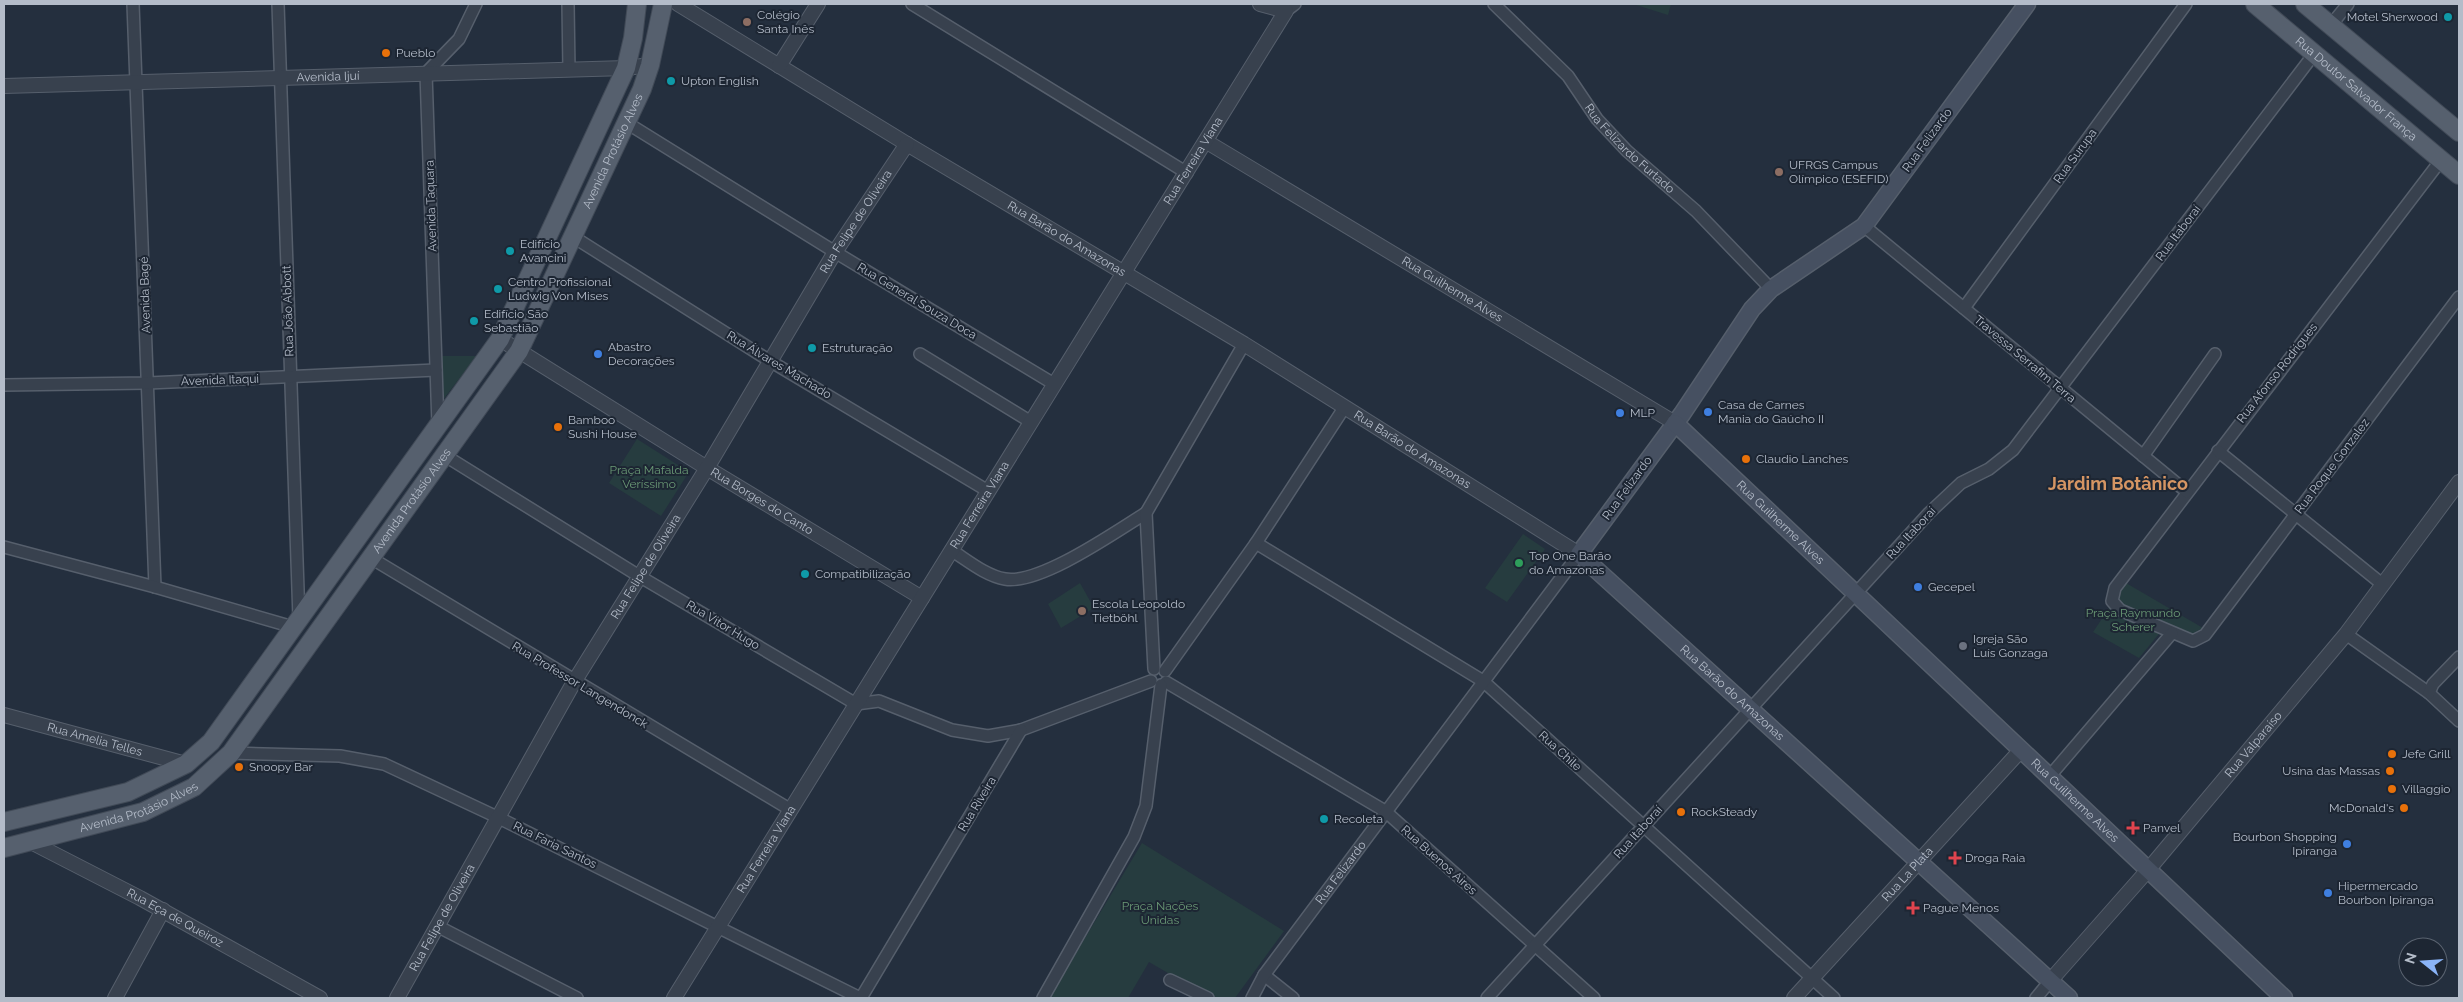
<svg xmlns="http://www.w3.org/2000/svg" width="2463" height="1002" viewBox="0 0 2463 1002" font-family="Raleway,sans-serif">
  <rect width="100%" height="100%" fill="#242f3e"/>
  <path fill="#263c3f" d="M1633,4H1671L1668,15Z
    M441,356H477L442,401Z
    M637,439L689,472L661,516L609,483Z
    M1523,534L1545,549L1507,602L1485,588Z
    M1080,583L1094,608L1061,628L1048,604Z
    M2126,583L2203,628L2190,635L2168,623L2139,658L2093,632Z
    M1142,843L1284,931L1235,998H1211L1149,962L1128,998H1049Z"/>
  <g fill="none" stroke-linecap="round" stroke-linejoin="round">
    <defs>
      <g id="minor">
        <path d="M133,4L155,587"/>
        <path d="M278,4L299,619"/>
        <path d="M568,4L569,70"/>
        <path d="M912,4L1187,173"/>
        <path id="s1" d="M1494,4L1568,76L1597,119L1627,151L1696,211L1771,289"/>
        <path d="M1286,11L1295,4"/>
        <path d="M2331,25L2348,4"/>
        <path d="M627,123L835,252L1054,384"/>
        <path d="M2441,160L2115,588L2112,601L2120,610L2193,641L2205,635L2459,297"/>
        <path d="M1864,226L2187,492"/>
        <path d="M572,236L770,361L988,491"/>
        <path d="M1964,308L2186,4"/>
        <path d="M920,354L1031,422"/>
        <path d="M4,385L148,383L436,370"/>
        <path d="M438,425L426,73L459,39L476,4"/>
        <path d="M2218,451L2382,584"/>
        <path d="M444,455L639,576L856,704L879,701L952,730L988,736L1021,730L1151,681"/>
        <path d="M2143,456L2215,354"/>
        <path d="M1256,543L1483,681L1834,998"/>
        <path d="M4,547L155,587L293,627"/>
        <path d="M951,550C967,560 986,576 1005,579C1040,585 1115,532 1146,513"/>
        <path d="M371,558L791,810"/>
        <path d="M2346,634L2429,693L2459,721"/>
        <path d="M1154,669L1146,513L1244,344"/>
        <path d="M1165,671L1256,543L1344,408"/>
        <path d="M1166,682L1385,811L1594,998"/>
        <path d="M2429,693L2433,684L2459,657"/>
        <path d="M231,753L340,756L384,764L497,817L860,998"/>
        <path d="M2049,777L2172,633"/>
        <path d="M437,926L577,998"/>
        <path d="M1264,975L1293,998"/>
        <path d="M1170,980L1208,998"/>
        <path d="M861,998L1021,730"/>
        <path d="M1043,998L1134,837L1146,806L1161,685"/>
        <path id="s2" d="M1252,998L1264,975L1579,554"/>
        <path d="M1487,998L1929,513L1961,483L1989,469L2013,450L2314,54"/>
        <path d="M2036,998L2050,981"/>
      </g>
      <g id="tertiary">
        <path id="s3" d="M678,4L907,144L1244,344L1579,554"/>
        <path d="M779,66L818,4"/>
        <path id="s4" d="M4,86L626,68L650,65"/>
        <path id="s5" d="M1207,142L1675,423"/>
        <path id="s6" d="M500,339L707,468L922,598"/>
        <path id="s7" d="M4,715L186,764"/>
        <path id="s8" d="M29,841L140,898L320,998"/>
        <path id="s9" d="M2050,981L2148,870L2346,634L2459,482"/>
        <path d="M115,998L163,910"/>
        <path id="s10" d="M397,998L574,682L707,468L835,252L907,144"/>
        <path id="s11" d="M674,998L1286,11L1260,4"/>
        <path id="s12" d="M1794,998L2021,750"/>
      </g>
      <g id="secondary">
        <path id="s13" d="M2027,4L1864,226L1771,289L1752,309L1682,414L1579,554L2069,998"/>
        <path id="s14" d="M1675,423L2284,998"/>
      </g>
      <g id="primary">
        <path id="s15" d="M2255,4L2459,175"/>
        <path d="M2305,4L2459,132"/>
        <path d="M4,822L128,792L186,764L211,742L500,339L626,68L633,38L637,4"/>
        <path id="s16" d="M4,848L143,812L194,787L231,753L519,351L642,89L650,65L663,4"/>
      </g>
    </defs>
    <use href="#minor" stroke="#565f6c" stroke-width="14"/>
    <use href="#tertiary" stroke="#565f6c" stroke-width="16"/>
    <use href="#secondary" stroke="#565f6c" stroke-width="19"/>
    <use href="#primary" stroke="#414a57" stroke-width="20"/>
    <use href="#minor" stroke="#38414e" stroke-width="11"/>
    <use href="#tertiary" stroke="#38414e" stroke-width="14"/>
    <use href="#secondary" stroke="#465061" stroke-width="16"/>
    <use href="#primary" stroke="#56606e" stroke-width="18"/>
  </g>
  <g fill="#0f9aa8" stroke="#1d2633" stroke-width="2">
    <circle cx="2448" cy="17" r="5"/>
    <circle cx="671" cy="81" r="5"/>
    <circle cx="510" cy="251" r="5"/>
    <circle cx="498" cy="289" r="5"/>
    <circle cx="474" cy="321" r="5"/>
    <circle cx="812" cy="348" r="5"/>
    <circle cx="805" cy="574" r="5"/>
    <circle cx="1324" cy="819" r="5"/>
  </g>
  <g fill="#8d6e63" stroke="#1d2633" stroke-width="2">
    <circle cx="747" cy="22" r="5"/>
    <circle cx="1779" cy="172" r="5"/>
    <circle cx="1082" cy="611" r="5"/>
  </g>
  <g fill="#e8710a" stroke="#1d2633" stroke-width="2">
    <circle cx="386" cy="53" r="5"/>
    <circle cx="558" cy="427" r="5"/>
    <circle cx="1746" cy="459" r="5"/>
    <circle cx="2392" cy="754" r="5"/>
    <circle cx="239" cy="767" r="5"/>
    <circle cx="2390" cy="771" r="5"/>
    <circle cx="2392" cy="789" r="5"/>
    <circle cx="2404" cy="808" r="5"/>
    <circle cx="1681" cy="812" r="5"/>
  </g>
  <g fill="#3f7fe0" stroke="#1d2633" stroke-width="2">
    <circle cx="598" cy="354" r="5"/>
    <circle cx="1708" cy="412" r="5"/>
    <circle cx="1620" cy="413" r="5"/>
    <circle cx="1918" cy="587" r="5"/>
    <circle cx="2347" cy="844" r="5"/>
    <circle cx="2328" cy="893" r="5"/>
  </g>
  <circle fill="#2e9e5b" stroke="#1d2633" stroke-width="2" cx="1519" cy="563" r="5"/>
  <circle fill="#6b7280" stroke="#1d2633" stroke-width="2" cx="1963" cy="646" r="5"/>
  <g fill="#e0444e" stroke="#1d2633" stroke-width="2">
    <path d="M2130.5 820.5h5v5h5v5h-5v5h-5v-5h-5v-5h5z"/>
    <path d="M1952.5 850.5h5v5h5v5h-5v5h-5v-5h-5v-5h5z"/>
    <path d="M1910.5 900.5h5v5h5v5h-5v5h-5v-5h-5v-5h5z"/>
  </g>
  <g text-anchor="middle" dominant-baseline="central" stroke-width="4" stroke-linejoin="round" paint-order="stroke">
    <g font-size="12" fill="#b4bcc9" stroke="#1d2633" text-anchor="start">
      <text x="757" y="15">Colégio<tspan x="757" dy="14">Santa Inês</tspan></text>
      <text x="2438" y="17" text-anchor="end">Motel Sherwood</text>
      <text x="396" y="53">Pueblo</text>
      <text x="681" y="81">Upton English</text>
      <text x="1789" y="165">UFRGS Campus<tspan x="1789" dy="14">Olímpico (ESEFID)</tspan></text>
      <text x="520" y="244">Edifício<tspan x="520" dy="14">Avancini</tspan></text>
      <text x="508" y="282">Centro Profissional<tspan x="508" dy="14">Ludwig Von Mises</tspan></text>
      <text x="484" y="314">Edifício São<tspan x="484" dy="14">Sebastião</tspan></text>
      <text x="608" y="347">Abastro<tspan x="608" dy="14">Decorações</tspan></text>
      <text x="822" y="348">Estruturação</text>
      <text x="1718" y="405">Casa de Carnes<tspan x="1718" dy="14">Mania do Gaúcho II</tspan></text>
      <text x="1630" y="413">MLP</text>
      <text x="568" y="420">Bamboo<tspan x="568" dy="14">Sushi House</tspan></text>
      <text x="1756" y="459">Claudio Lanches</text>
      <text x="1529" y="556">Top One Barão<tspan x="1529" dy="14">do Amazonas</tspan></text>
      <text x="815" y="574">Compatibilização</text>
      <text x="1928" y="587">Gecepel</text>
      <text x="1092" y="604">Escola Leopoldo<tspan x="1092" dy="14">Tietböhl</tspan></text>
      <text x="1973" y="639">Igreja São<tspan x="1973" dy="14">Luís Gonzaga</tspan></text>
      <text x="2402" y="754">Jefe Grill</text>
      <text x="249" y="767">Snoopy Bar</text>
      <text x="2380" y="771" text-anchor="end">Usina das Massas</text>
      <text x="2402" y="789">Villaggio</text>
      <text x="2394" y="808" text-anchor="end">McDonald's</text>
      <text x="1691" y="812">RockSteady</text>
      <text x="1334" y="819">Recoleta</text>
      <text x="2143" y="828">Panvel</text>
      <text x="2337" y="837" text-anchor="end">Bourbon Shopping<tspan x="2337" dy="14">Ipiranga</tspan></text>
      <text x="1965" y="858">Droga Raia</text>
      <text x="2338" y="886">Hipermercado<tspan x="2338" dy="14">Bourbon Ipiranga</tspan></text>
      <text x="1923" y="908">Pague Menos</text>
    </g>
    <g font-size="12" fill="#b4bcc9" stroke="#1d2633">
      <text stroke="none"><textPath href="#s4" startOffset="324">Avenida Ijuí</textPath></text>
      <text stroke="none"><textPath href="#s15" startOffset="132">Rua Doutor Salvador França</textPath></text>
      <text transform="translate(1927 140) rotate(-54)">Rua Felizardo</text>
      <text stroke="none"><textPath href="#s1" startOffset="199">Rua Felizardo Furtado</textPath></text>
      <text stroke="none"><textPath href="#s16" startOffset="966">Avenida Protásio Alves</textPath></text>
      <text transform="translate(2075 156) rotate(-54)">Rua Surupa</text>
      <text stroke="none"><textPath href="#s11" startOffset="985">Rua Ferreira Viana</textPath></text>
      <text transform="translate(431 206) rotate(-92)">Avenida Taquara</text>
      <text stroke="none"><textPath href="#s10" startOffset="902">Rua Felipe de Oliveira</textPath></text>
      <text transform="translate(2178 233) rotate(-53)">Rua Itaboraí</text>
      <text stroke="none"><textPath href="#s3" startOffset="454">Rua Barão do Amazonas</textPath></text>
      <text stroke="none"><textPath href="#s5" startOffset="286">Rua Guilherme Alves</textPath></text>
      <text transform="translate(145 295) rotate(-92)">Avenida Bagé</text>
      <text transform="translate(917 301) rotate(31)">Rua General Souza Doca</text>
      <text transform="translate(288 311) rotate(-92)">Rua João Abbott</text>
      <text transform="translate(2025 359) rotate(40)">Travessa Serrafim Terra</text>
      <text transform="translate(779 365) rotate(31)">Rua Álvares Machado</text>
      <text transform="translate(2277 373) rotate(-52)">Rua Afonso Rodrigues</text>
      <text transform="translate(220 380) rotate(-2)">Avenida Itaqui</text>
      <text stroke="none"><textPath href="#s3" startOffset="859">Rua Barão do Amazonas</textPath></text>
      <text transform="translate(2332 466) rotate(-53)">Rua Roque Gonzalez</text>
      <text transform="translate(1627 488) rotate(-54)">Rua Felizardo</text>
      <text stroke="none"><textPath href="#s16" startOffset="561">Avenida Protásio Alves</textPath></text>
      <text stroke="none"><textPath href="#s6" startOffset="308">Rua Borges do Canto</textPath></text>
      <text stroke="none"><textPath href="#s11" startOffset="580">Rua Ferreira Viana</textPath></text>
      <text stroke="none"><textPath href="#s14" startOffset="145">Rua Guilherme Alves</textPath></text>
      <text transform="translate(1911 533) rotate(-47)">Rua Itaboraí</text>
      <text stroke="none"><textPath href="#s10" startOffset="498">Rua Felipe de Oliveira</textPath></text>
      <text transform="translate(723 625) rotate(31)">Rua Vitor Hugo</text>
      <text transform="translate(580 685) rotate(31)">Rua Professor Langendonck</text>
      <text stroke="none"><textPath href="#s13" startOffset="922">Rua Barão do Amazonas</textPath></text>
      <text stroke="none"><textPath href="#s7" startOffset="94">Rua Amelia Telles</textPath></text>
      <text stroke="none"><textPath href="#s9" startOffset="312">Rua Valparaíso</textPath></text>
      <text transform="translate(1560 751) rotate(42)">Rua Chile</text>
      <text stroke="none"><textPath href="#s14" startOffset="550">Rua Guilherme Alves</textPath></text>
      <text transform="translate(977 804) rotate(-59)">Rua Riveira</text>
      <text stroke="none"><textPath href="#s16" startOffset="141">Avenida Protásio Alves</textPath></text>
      <text transform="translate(1638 832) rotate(-48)">Rua Itaboraí</text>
      <text transform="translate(555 845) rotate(26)">Rua Faria Santos</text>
      <text stroke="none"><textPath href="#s11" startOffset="175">Rua Ferreira Viana</textPath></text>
      <text transform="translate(1439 860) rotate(42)">Rua Buenos Aires</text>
      <text stroke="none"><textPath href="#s2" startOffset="154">Rua Felizardo</textPath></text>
      <text stroke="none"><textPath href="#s12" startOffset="168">Rua La Plata</textPath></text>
      <text stroke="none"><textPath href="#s10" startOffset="92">Rua Felipe de Oliveira</textPath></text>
      <text stroke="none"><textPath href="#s8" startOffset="165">Rua Eça de Queiroz</textPath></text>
    </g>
    <g font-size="12" fill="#6b9a76" stroke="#1d2633">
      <text x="649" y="470">Praça Mafalda<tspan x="649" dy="14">Veríssimo</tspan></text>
      <text x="2133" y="613">Praça Raymundo<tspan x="2133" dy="14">Scherer</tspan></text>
      <text x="1160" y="906">Praça Nações<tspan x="1160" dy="14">Unidas</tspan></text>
    </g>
    <g font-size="18" font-weight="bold" fill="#d59563" stroke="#1d2633">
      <text x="2118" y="483">Jardim Botânico</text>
    </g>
  </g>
  <rect width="2463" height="1002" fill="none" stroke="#b4bcc9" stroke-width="10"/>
  <g transform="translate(2423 962) rotate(287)"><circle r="24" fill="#1d2633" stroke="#59626f"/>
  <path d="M0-4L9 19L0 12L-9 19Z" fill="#8ab4f8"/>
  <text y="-8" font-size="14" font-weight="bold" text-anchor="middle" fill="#b4bcc9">N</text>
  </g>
</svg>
